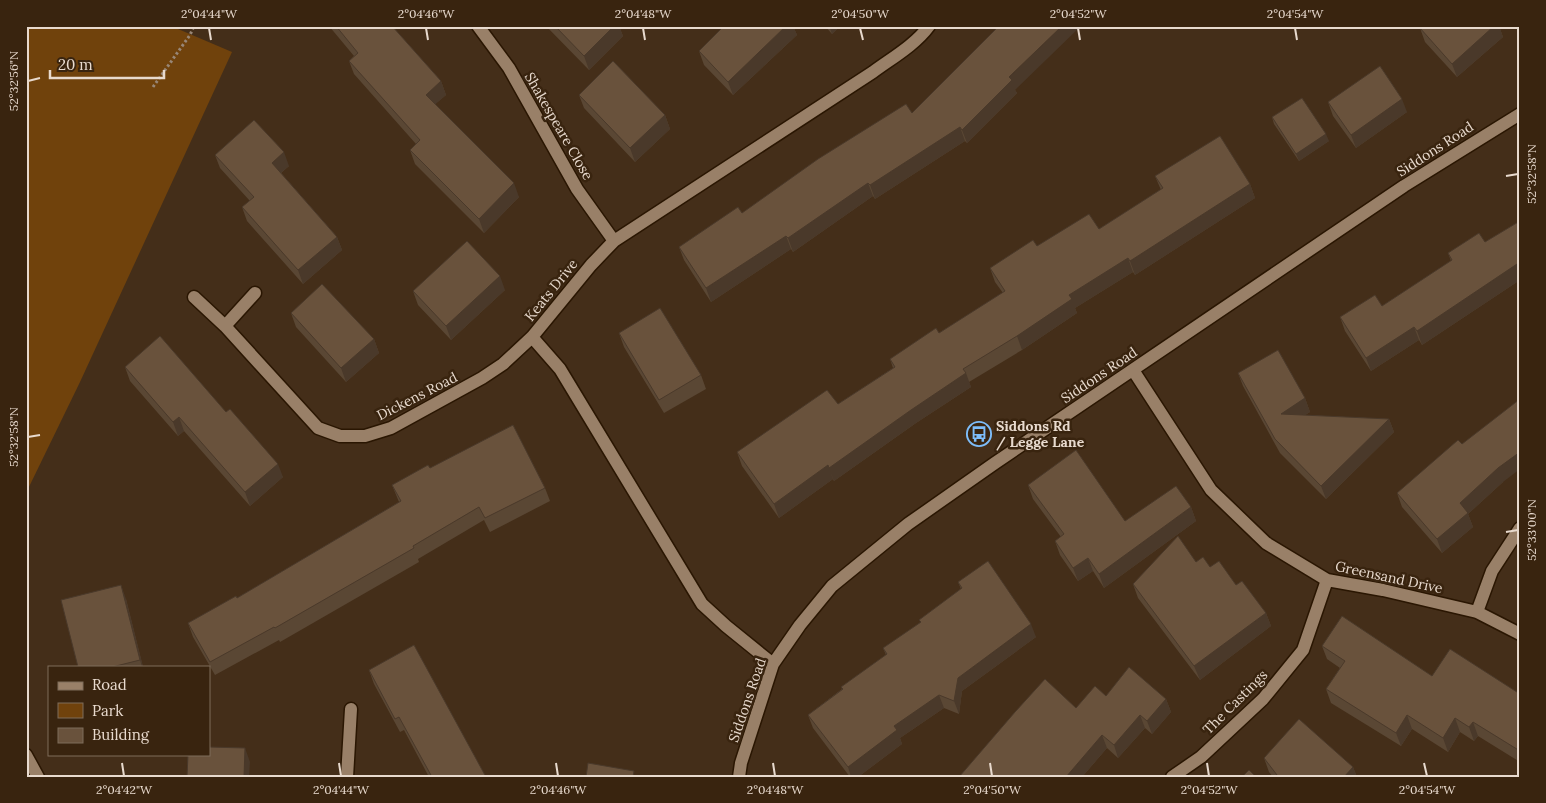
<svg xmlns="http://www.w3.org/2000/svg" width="1546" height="803" viewBox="0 0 1546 803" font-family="Lora,serif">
  <rect width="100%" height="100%" fill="#442e19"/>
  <path fill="#70420c" d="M26,26H171L232,52L80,382L26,493Z"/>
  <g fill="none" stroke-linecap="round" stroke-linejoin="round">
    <defs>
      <path id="lane" d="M26,755L38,777"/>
      <path id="street" d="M478,26L509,68L577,189L614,241
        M194,297L225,326L318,428L340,436H365L391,428L482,378L503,364L532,337L591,265L614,241L873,72C892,58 915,45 929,26
        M225,326L255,293
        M532,337L560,369L702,604L726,626L773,664
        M1133,370L1211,490L1266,543L1327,580L1383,590L1477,612L1520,634
        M1477,612L1492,571L1520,528
        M347,777L351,709
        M739,777L741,763L773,664L800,625L832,586L908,524L995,463L1404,186L1520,114
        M1172,777L1201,757L1263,699L1303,650L1327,580"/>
    </defs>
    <use href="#lane" stroke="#2a1602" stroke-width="15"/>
    <use href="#street" stroke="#2a1602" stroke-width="15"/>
    <path stroke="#988676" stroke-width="3" stroke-dasharray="2.5 2.5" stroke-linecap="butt" d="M153,87L190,35L194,26"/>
    <use href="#lane" stroke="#998068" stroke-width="12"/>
    <use href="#street" stroke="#998068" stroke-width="12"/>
  </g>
  <path fill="#5a4734" d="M329,26H392L441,81L446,95L435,104L519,197L484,233L415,164L410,150L416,144L354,74L349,61L354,56Z
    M546,26H619L623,36L589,70Z
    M724,26H793L797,35L733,95L704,65L699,51Z
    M825,26H840L832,34Z
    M1422,26H1499L1503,37L1457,77L1425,42L1420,28Z
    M1015,90L1017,93L967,143L965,141L875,199L873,196L793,252L791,249L711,302L684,260L679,247L742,213L912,113Z
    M579,95L665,115L670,129L635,162L584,108Z
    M1328,102L1407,112L1356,148L1333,116Z
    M1272,117L1329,141L1299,161L1274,124Z
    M215,155L289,166L281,173L337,237L342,250L303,284L247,221L242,207L250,201L220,168Z
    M1155,176L1250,184L1255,198L1135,275L1133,272L1075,308L1077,313L1022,350L969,382L971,387L916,423L834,481L833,479L779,518L742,466L737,452L838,404L893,368L890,359L939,333L1003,293L995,282L990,268L1037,246L1099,229L1161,190Z
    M1520,221V280L1422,345L1419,340L1371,371L1345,331L1340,317L1382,306L1451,261L1448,253L1485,242Z
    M505,290L451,340L418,305L413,291Z
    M291,313L374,339L379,353L346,382L296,327Z
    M619,333L701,375L706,389L664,413L624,347Z
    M125,367L226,412L283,477L250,506L184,431L178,436L130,381Z
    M1238,373L1305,398L1310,412L1305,415L1389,419L1394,432L1326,499L1280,453L1243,386Z
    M1462,444L1503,482L1468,514L1473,527L1442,553L1402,507L1397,493Z
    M430,468L545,488L550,501L490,532L484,520L418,559L419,562L280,642L279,640L215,675L193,637L188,623L237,598L399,502L392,485Z
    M1028,485L1125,521L1191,507L1196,521L1104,588L1093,571L1078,581L1060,555L1055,541L1061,537L1033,499Z
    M1196,562L1210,567L1236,585L1266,613L1271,626L1200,680L1138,598L1133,584Z
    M958,582L1036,637L962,691L959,714L944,708L900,738L902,744L858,777H850L813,728L808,715L842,689L841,687L886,655L883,648L921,623L919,620L961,589Z
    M126,599L143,667H78Z
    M1322,646L1432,676L1520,694V762L1478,736L1474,741L1460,732L1448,752L1412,729L1401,746L1331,703L1326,689L1340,668L1327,659Z
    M369,670L486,777H429L404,730L400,732L374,684Z
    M1106,696L1166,699L1171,712L1152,734L1145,728L1118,758L1107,748L1082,777H959L1076,708Z
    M1264,758L1353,767L1357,777H1273L1269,772Z"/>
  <path fill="#4a392a" d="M614,26H619L623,36L589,70L584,56Z
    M786,26H793L797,35L733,95L728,82Z
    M829,26H840L832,34Z
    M1062,26H1081L1015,90L1017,93L967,143L962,130L1009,77Z
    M1494,26H1499L1503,37L1457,77L1452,64Z
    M441,81L446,95L431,108L426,95Z
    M1402,99L1407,112L1356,148L1351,135Z
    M665,115L670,129L635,162L630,148Z
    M960,127L965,141L875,199L870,185Z
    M1326,134L1329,141L1299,161L1296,154Z
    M284,152L289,166L277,176L272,163Z
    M514,183L519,197L484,233L479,219Z
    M868,183L873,196L793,252L788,238Z
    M1250,184L1255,198L1135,275L1130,261Z
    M786,236L791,249L711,302L706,288Z
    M337,237L342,250L303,284L298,270Z
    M1128,258L1133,272L1075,308L1077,313L1022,350L1017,336L1069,295Z
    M1520,262V280L1422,345L1417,331Z
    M500,276L505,290L451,340L446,326Z
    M1414,327L1419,340L1371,371L1366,358Z
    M374,339L379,353L346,382L341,368Z
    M966,373L971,387L916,423L834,481L829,468L911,410Z
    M1305,398L1310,412L1286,428L1281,414Z
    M179,417L184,431L178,436L173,422Z
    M1389,419L1394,432L1326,499L1321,486Z
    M1520,452V469L1503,482L1468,514L1473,527L1442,553L1437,539L1460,503L1498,468Z
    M278,464L283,477L250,506L245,492Z
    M828,465L833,479L779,518L774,504Z
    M1191,507L1196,521L1104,588L1099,574Z
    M1088,558L1093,571L1078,581L1073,568Z
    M121,585L126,599L143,667H142L140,660Z
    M1266,613L1271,626L1200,680L1194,666Z
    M1031,624L1036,637L962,691L959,714L954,701L958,678Z
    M939,695L944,708L900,738L902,744L858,777H851L848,767L894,726Z
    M1166,699L1171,712L1152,734L1147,721Z
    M1140,715L1145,728L1118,758L1114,745Z
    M1407,715L1412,729L1401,746L1396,733Z
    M1455,718L1460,732L1448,752L1443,738Z
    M1473,722L1478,736L1474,741L1469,727Z
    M1102,735L1107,748L1082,777H1066Z
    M245,748L250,762L249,777H244Z
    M1353,767L1357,777H1344Z"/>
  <path fill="#69523c" stroke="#4a392a" d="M336,26H392L441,81L426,95L514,183L479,219L410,150L420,140L349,61L358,53Z
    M555,26H614L584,56Z
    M724,26H786L728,82L699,51Z
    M999,26H1062L1009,77L1012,80L962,130L960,127L870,185L868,183L788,238L786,236L706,288L679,247L738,207L742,213L818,159L906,104L912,113Z
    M1422,26H1494L1452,64L1420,28Z
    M613,61L665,115L630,148L579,95Z
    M1380,66L1402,99L1351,135L1328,102Z
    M1302,98L1326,134L1296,154L1272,117Z
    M254,120L284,152L272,163L337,237L298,270L242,207L254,197L215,155Z
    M1220,136L1250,184L1130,261L1128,258L1069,295L1072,299L1017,336L963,369L966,373L911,410L829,468L828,465L774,504L737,452L827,390L838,404L895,367L890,359L936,328L939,333L1005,291L990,268L1033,240L1037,246L1089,214L1099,229L1163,188L1155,176Z
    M1520,221V262L1417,331L1414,327L1366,358L1340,317L1375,295L1382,306L1452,260L1448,253L1479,233L1485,242Z
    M467,241L500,276L446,326L413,291Z
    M322,284L374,339L341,368L291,313Z
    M660,308L701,375L659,400L619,333Z
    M160,336L226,412L230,409L278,464L245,492L179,417L173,422L125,367Z
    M1278,350L1305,398L1281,414L1389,419L1321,486L1275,439L1238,373Z
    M1520,399V452L1498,468L1460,503L1468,513L1437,539L1397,493L1458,440L1462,444Z
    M513,425L545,488L485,518L479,507L413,546L414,548L275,628L274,627L210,662L188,623L236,596L237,598L401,501L392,485L428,465L430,468Z
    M1076,450L1125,521L1176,486L1191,507L1099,574L1088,558L1073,568L1055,541L1064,534L1028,485Z
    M1178,536L1196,562L1203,557L1210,567L1219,561L1236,585L1242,581L1266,613L1194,666L1133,584Z
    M988,561L1031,624L958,678L954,701L939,695L894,726L897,730L848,767L808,715L843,689L841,687L887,654L883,648L921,622L919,620L962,588L958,582Z
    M121,585L140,660L112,667H78L61,600Z
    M1342,616L1432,676L1450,649L1520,694V751L1473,722L1469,727L1455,718L1443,738L1407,715L1396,733L1326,689L1345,661L1322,646Z
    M414,645L486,777H432L399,717L395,719L369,670Z
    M1129,667L1166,699L1147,721L1140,715L1114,745L1102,735L1066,777H1054L1053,776L1052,777H959L1015,712L1045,679L1076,708L1095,686L1106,696Z
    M1299,719L1353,767L1344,777H1276L1277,775L1264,758Z
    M209,747L245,748L244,777H187L188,754H209Z
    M588,763L634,771L633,777H586Z
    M1249,770L1256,777H1242Z"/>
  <path fill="none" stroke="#e8dace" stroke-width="2" d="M209,28L211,40M426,28L428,40M643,28L645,40M860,28L863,40M1078,28L1080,40M1295,28L1297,40M28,81L40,78M1506,176L1518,174M28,437L40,435M1506,532L1518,530M122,763L124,776M339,763L341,776M556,763L558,776M773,763L775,776M990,763L992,776M1207,763L1209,776M1424,763L1427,776"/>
  <defs>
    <symbol id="bus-ring" viewBox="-11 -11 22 22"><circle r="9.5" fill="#39240f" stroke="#7ebdf9" stroke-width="1.5"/><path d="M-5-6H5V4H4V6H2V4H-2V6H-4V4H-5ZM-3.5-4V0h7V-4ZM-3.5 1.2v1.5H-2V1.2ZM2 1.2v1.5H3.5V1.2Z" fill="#7ebdf9"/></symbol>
  </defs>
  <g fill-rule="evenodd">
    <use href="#bus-ring" x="965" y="420" width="28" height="28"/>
  </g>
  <g text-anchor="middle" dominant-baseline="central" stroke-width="5" stroke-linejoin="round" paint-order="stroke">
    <g font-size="14" fill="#e8dace" stroke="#39240f">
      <text transform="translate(559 126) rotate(60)">Shakespeare Close</text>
      <text transform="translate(1435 149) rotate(-33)">Siddons Road</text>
      <text transform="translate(551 290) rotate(-51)">Keats Drive</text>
      <text transform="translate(1099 375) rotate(-34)">Siddons Road</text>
      <text transform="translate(417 396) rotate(-27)">Dickens Road</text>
      <text transform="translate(1389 577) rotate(12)">Greensand Drive</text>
      <text transform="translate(747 700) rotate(-71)">Siddons Road</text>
      <text transform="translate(1235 702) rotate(-45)">The Castings</text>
    </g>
    <g font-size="14" font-weight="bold" fill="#e8dace" stroke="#39240f" text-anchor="start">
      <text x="996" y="426">Siddons Rd<tspan x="996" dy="16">/ Legge Lane</tspan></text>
    </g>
  </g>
  <rect width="1546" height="803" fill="none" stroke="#39240f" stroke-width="55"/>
  <rect x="48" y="666" width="162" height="90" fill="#39240f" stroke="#7f6d5b"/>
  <rect x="58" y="682" width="25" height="8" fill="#998068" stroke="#7f6d5b"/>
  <text x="92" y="690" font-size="15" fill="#e8dace">Road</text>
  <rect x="58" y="703" width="25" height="15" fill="#70420c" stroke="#7f6d5b"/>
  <text x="92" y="716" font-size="15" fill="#e8dace">Park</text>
  <rect x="58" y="728" width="25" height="15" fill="#69523c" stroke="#7f6d5b"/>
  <text x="92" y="740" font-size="15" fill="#e8dace">Building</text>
  <path d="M50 70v8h114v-8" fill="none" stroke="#e8dace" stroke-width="2.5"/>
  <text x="58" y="70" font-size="15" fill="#e8dace" stroke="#39240f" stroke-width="4" paint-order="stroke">20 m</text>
  <rect x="28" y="28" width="1490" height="748" fill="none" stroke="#e8dace" stroke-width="2"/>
  <g font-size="12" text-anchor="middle" fill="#e8dace">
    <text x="209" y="18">2°04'44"W</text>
    <text x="426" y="18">2°04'46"W</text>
    <text x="643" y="18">2°04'48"W</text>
    <text x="860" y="18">2°04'50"W</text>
    <text x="1078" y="18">2°04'52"W</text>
    <text x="1295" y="18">2°04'54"W</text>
    <text transform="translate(14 81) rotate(-90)" y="4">52°32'56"N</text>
    <text transform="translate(1532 174) rotate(-90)" y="4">52°32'58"N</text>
    <text transform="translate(14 437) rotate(-90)" y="4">52°32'58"N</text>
    <text transform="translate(1532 530) rotate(-90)" y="4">52°33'00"N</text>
    <text x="124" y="794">2°04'42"W</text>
    <text x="341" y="794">2°04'44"W</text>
    <text x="558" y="794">2°04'46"W</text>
    <text x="775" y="794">2°04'48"W</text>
    <text x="992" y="794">2°04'50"W</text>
    <text x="1209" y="794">2°04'52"W</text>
    <text x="1427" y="794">2°04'54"W</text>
  </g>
</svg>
